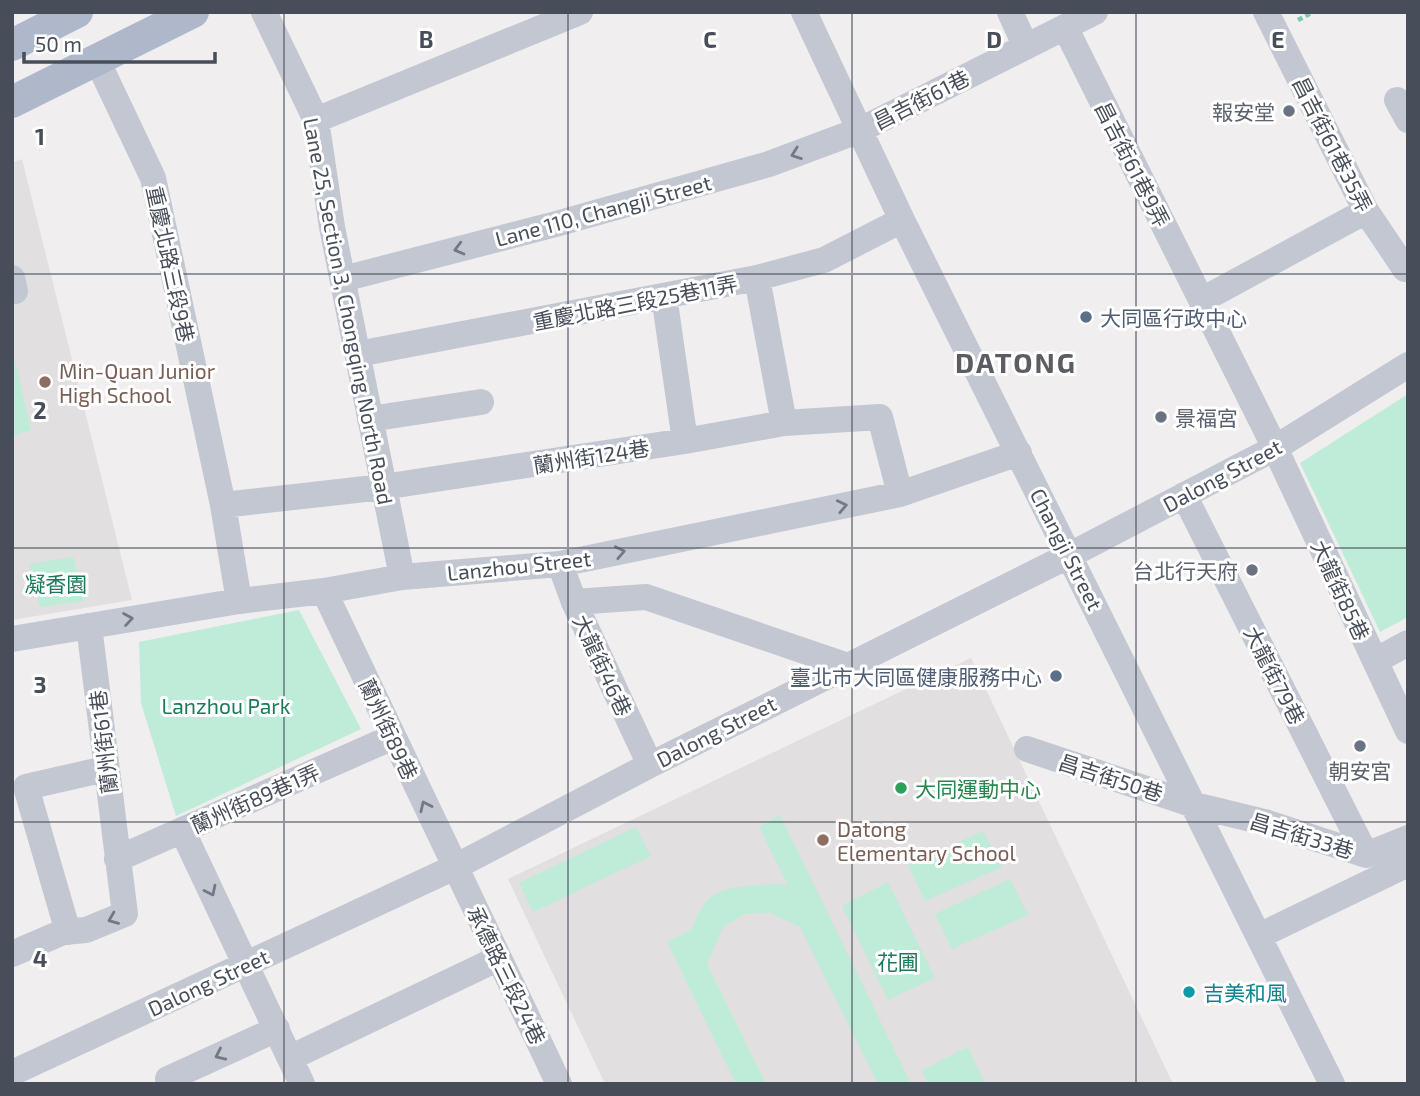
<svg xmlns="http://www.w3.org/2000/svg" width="1420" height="1096" viewBox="0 0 1420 1096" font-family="'Exo 2','Noto Sans TC',sans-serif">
  <rect width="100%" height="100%" fill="#f0eeee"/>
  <path fill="#e1dfdf" d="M22,159L132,600L12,620V163Z
    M971,658L1173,1084H605L508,879Z"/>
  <path fill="#beecd8" d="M12,347L31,430L12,436Z
    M1408,394V617L1380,632L1300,463Z
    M73,557L84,601L40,607L29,564Z
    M299,610L361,729L176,816L141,703L139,642Z
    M780,815L911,1084H878L800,927L771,913L745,914L723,927L707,964L766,1084H736L667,942L692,929C697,915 703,901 717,893C733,884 770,884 788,885L759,827Z
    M636,827L651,856L533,912L519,883Z
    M983,831L1002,867L925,901L908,865Z
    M1010,879L1028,915L952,949L935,914Z
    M888,882L935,978L888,1000L842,906Z
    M968,1047L985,1084H928L922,1070Z"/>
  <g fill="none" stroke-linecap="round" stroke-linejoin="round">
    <path stroke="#78c8af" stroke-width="4.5" stroke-dasharray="5 3.5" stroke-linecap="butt" d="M1298,20L1313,12"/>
    <path stroke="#c2c7d2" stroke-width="26" d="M264,12L316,120L332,227L402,577
      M804,12L902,220L1332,1084
      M1010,12L1026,47
      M1266,12L1366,211L1405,269L1408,267
      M1065,27L1275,448L1408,731
      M97,60L153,178L223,505L239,601
      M1397,100L1408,120
      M316,120L580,12
      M12,278L15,291
      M757,278L784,423
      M343,279L556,224L769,164L860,130L1095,12
      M664,296L685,441
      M1202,300L1366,211
      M358,354L757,278L824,260L902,220
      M370,419L481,402
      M1184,495L1366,855
      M223,505L383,487L685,441L784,423L880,417L900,494
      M560,564L574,602L650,765
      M324,591L559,1084
      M574,602L646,597L848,666
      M12,639L239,601L324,591L402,577L560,564L900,494L1019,453
      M1375,661L1408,643
      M1027,749L1194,805L1268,823L1366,855L1408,838
      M182,830L302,1084
      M117,859L393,737
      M68,932L26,787L105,769
      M1259,936L1408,864
      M12,954L63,932L86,930L125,914L89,626
      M290,1058L499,958
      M12,1073L455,867L650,765L1070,555L1275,448L1408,365
      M171,1084L168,1079L277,1029"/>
    <path stroke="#afb8cb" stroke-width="32" d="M12,45L77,12
      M12,102L193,12"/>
  </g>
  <defs><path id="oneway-chevron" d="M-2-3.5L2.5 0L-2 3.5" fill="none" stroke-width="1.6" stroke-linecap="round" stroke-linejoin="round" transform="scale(1.75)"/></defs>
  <g stroke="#727884">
    <use href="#oneway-chevron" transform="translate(796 154) rotate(160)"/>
    <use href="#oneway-chevron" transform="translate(459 249) rotate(165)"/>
    <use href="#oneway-chevron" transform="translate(842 506) rotate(-12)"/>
    <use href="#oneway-chevron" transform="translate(620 552) rotate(-12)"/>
    <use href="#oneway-chevron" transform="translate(128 619) rotate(-9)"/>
    <use href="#oneway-chevron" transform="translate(425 806) rotate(-115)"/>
    <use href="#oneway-chevron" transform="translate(211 891) rotate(64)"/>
    <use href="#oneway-chevron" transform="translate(113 919) rotate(158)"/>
    <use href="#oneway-chevron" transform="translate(220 1055) rotate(155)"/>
  </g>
  <path fill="none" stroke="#474e5a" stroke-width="2" stroke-opacity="0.55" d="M284,12V1084M568,12V1084M852,12V1084M1136,12V1084M12,274H1408M12,548H1408M12,822H1408"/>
  <g fill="#6b7280" stroke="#fff" stroke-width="2.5">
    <circle cx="1289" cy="111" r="7"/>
    <circle cx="1161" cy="417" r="7"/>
    <circle cx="1252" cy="570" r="7"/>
    <circle cx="1360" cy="746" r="7"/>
  </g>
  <g fill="#5c6f8a" stroke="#fff" stroke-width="2.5">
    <circle cx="1086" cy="317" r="7"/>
    <circle cx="1056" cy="676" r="7"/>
  </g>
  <g fill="#8d6e63" stroke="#fff" stroke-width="2.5">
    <circle cx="45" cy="382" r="7"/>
    <circle cx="823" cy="840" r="7"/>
  </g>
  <circle fill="#2e9e5b" stroke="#fff" stroke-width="2.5" cx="901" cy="788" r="7"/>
  <circle fill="#0f9aa8" stroke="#fff" stroke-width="2.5" cx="1189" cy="992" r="7"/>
  <g text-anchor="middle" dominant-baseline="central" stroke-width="6" stroke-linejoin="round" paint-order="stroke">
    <g font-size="21" fill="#474e5a" stroke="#fff">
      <text transform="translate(921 99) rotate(-27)">昌吉街61巷</text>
      <text transform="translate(1333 144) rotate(63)">昌吉街61巷35弄</text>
      <text transform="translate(1133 164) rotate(63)">昌吉街61巷9弄</text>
      <text transform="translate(603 210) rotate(-15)">Lane 110, Changji Street</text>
      <text transform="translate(171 264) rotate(78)">重慶北路三段9巷</text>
      <text transform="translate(635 302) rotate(-11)">重慶北路三段25巷11弄</text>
      <text transform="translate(349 311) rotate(79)">Lane 25, Section 3, Chongqing North Road</text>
      <text transform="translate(591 456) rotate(-9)">蘭州街124巷</text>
      <text transform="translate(1222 475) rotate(-28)">Dalong Street</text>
      <text transform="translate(1067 549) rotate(63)">Changji Street</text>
      <text transform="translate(519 565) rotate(-6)">Lanzhou Street</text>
      <text transform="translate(1341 590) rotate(65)">大龍街85巷</text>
      <text transform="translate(603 665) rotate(65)">大龍街46巷</text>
      <text transform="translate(1275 675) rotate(63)">大龍街79巷</text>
      <text transform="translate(389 729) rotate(65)">蘭州街89巷</text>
      <text transform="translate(716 731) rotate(-27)">Dalong Street</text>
      <text transform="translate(103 742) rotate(-97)">蘭州街61巷</text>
      <text transform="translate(1111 777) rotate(18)">昌吉街50巷</text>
      <text transform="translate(255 798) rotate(-24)">蘭州街89巷1弄</text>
      <text transform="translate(1302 835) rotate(17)">昌吉街33巷</text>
      <text transform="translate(507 975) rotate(64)">承德路三段24巷</text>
      <text transform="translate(208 982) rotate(-25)">Dalong Street</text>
    </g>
    <g font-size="21" fill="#5b616d" stroke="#fff" text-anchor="end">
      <text x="1275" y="111">報安堂</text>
      <text x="1175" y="417" text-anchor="start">景福宮</text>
      <text x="1238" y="570">台北行天府</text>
      <text x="1360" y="770" text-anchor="middle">朝安宮</text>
    </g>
    <g font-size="21" fill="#4e5e75" stroke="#fff" text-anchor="start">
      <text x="1100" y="317">大同區行政中心</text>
      <text x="1042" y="676" text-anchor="end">臺北市大同區健康服務中心</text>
    </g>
    <g font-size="21" fill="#785e54" stroke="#fff" text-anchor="start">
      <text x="59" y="370">Min-Quan Junior<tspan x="59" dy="24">High School</tspan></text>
      <text x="837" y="828">Datong<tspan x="837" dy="24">Elementary School</tspan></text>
    </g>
    <g font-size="21" fill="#1b785a" stroke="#fff">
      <text x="56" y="583">凝香園</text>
      <text x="226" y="705">Lanzhou Park</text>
      <text x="898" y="961">花圃</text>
    </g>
    <g font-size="21" fill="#27864d" stroke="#fff" text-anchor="start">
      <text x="915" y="788">大同運動中心</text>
    </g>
    <g font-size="21" fill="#0d838f" stroke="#fff" text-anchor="start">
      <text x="1203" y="992">吉美和風</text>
    </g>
    <g font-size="28" font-weight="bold" letter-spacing="2" fill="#5b5d62" stroke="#fff">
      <text x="1016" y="362">DATONG</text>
    </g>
  </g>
  <g font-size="23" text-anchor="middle" font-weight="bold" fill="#474e5a" stroke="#fff" stroke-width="6" stroke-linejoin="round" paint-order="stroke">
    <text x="426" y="48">B</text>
    <text x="710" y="48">C</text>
    <text x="994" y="48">D</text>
    <text x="1278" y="48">E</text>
    <text x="40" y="145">1</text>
    <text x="40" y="419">2</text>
    <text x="40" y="693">3</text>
    <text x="40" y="967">4</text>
  </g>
  <rect width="1420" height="1096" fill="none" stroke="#474e5a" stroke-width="28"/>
  <path d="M24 52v10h191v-10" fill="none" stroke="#474e5a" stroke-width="3.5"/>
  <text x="35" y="52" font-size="21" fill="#474e5a" stroke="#ffffff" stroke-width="5" paint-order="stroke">50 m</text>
</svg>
